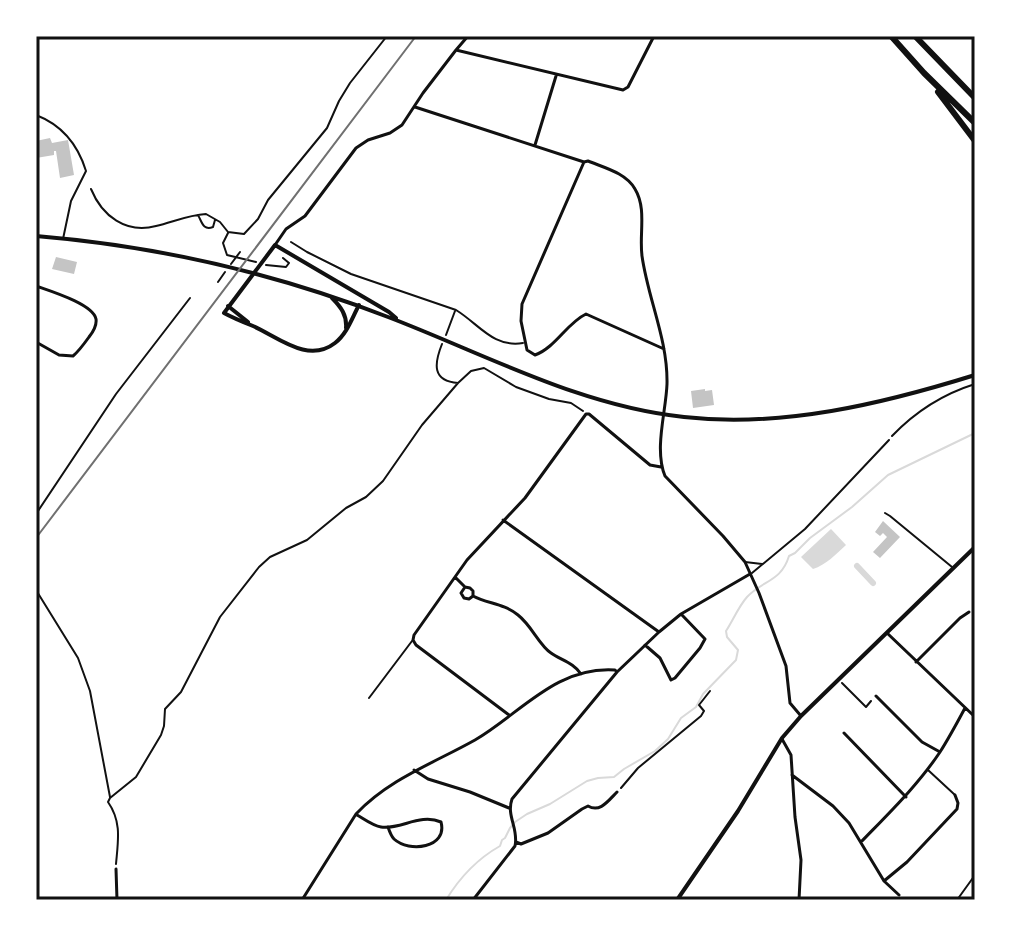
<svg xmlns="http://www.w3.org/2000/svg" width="1011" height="936" viewBox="0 0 1011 936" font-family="'Space Grotesk',sans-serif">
  <rect width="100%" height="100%" fill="#fff"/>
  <path fill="#d9d9d9" d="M831,529L846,545C836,554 826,565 813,569L801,557Z"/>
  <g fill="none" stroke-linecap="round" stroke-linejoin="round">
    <path stroke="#d9d9d9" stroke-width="2" d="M446,900C460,877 477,859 500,846L502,840L505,838L510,828L515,822L527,814L550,804L587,781L598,778L614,777L624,769L655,751L668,739L681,718L696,707L703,694L736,660L738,650L727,637L726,631C733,620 739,606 747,597C763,580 781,582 789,556L795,553L810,538L852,507L888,475L975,433"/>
    <path stroke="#d9d9d9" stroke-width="6" d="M857,566L873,583"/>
  </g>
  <path fill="#c4c4c4" d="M50,138L52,143L68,140L74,175L60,178L56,151H54V155L36,158V141Z
    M56,257L77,262L74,274L52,269Z
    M705,389V391L712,390L714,405L693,408L691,391Z
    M883,521L900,537L880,558L873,552L887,537L883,533L880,536L875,532Z"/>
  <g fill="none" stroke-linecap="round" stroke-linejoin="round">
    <path stroke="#111" stroke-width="2" d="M91,189C102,216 126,234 156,226C173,222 188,215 206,214L220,222L228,232L244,234L258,219L268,200L327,128L339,101L350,83L387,36
      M198,215C202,222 203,231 213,227L215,220
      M228,233L223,243L227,255L256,262
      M291,242L307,252L351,274L456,310C479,324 493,348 523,343
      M231,264L240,252
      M266,265L286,267L289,263L283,258
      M218,282L225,272
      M446,335L455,311
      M442,344C434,364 432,381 458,383
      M892,436C915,412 943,394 975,384
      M36,514L116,394L190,298
      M36,590L78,658L90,691L110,797
      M842,683L866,707L871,701
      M621,788L638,768L701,716L704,711L699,705L710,691
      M116,864C118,841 122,822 108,802L110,798L136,777L161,735L164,726L165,709L181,692L220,617L259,567L270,557L307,540L346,508L366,497L383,481L422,425L458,383L471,371L484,368L516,387L549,399L571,403L583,411
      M957,900L975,875"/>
    <path stroke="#111" stroke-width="2" d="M36,115C62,125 78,145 86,171L71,201L63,239
      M885,513L890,516L952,567
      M745,562L762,564
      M752,573L805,529L889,440
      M369,698L412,641
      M928,770L955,795"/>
    <path stroke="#111" stroke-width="3" d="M456,50L623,90L628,87L654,36
      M415,107L584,162L588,161C605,168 626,173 635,189C647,209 639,234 642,256C648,299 668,340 667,384C666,412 654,449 665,476L723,536L745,562L759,593L786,666L790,703L801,716
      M535,145L556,76
      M584,162L522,304L521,321L527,350L535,355C555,348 567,323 586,314L664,349
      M275,245L286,229L305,216L356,148L368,140L390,133L402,125L423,93L456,50L468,36
      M36,286C50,291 93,304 96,319C97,326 93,332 89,337C84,344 79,351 73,356L59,355L36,342
      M503,520L659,632
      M455,577L465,587L470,588L473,591V596L469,599L464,598L461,593L465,587
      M473,596C488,604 503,603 518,615C532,626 539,645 551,653C561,660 574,663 581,674
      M887,633L975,717
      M645,645L660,658L671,680L675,678L700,648L705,639L682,615
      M916,662L960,618L969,612
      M876,696L922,742L940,752
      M509,715L416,645L413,640L414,635L467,560L525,498L586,414H589L650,465L661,467
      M844,733L906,797
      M782,739L791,755L795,817L801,860L799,900
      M414,770L428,779L470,792L509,808
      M792,775L833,806L849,823L884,881L899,895
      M357,815C364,819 373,826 381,827C400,830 420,813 441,822C448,848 409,853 394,839C391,836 389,830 388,827
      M516,842L521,844L548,833L582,809L588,806C600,813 608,801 617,792
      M861,842C889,813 918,785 940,752C949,738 957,723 965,708
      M116,869L117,900
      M884,881L907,862L957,809L958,803L955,795
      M302,900L356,814C389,779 434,763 475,740C521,713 556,666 615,670L617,672
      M473,900L515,846C519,829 506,816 512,799L617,672L659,632L681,614L750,574"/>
    <path stroke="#111" stroke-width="4" d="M36,236C157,246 275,273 388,317C485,354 579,406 684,417C782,428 882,404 975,375
      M332,298C341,307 347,315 346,328
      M359,305C352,318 347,334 335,343C308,364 278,337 253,326C243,322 233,318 224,313L275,245L389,312L396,318
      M228,306L248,322
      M677,900L738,811L782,738L801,716L975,547"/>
    <path stroke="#111" stroke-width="6" d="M891,36L924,73L975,123
      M915,36L975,98
      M938,92L975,141"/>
    <path stroke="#707070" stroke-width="2" d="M36,538L416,36"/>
  </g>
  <rect width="1011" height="936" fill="none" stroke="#ffffff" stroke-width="76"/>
  <rect x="38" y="38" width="935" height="860" fill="none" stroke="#111" stroke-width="3"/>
</svg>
